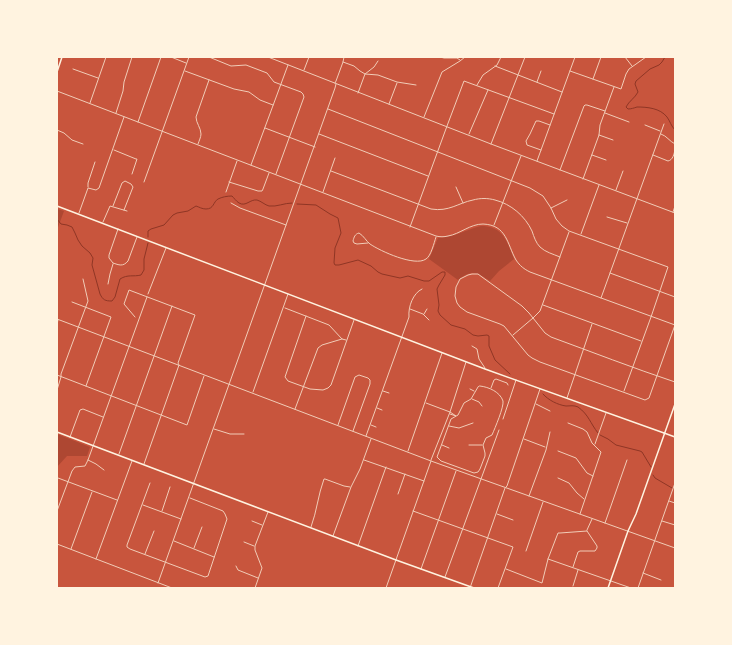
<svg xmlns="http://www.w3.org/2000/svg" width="732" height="645" viewBox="0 0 732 645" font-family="Spectral,serif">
  <rect width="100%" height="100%" fill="#c8553d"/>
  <path fill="#ae4732" d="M57,209L64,211L57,230Z
    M481,226C503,226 507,241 514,259L499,271L490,281C477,272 471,269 458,280L429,259L438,238C455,237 465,230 481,226Z
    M57,434L90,447L87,456H67L57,467Z"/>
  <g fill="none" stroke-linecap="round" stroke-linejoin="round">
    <path stroke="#8f3625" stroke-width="1" d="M665,57L662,62L659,65L650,69L636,81L635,84L638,92C635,98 629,101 626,107L628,109C631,109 634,108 637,107C647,107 660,108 667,117C670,121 671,126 675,130
      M297,204L316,205L330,214L338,218L341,233L335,248L334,263L335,265H339L358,260L371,266L378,272L382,274L400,278L408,276L424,281H429L442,272H445V275L439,285L437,289L439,305L438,311L440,315L451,325L465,329L473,335L478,336L487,335L489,336V346L495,360L510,374
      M57,219L61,224L67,225L72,227L75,233L78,240L82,246L90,253L93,258L92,265L100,294C103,300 105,301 112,301L115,297L120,279C128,274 133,277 141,275L144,270V259L148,243
      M148,237V231L151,229L164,225L173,215L177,213L188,211L196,206C199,207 202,209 206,209C214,209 213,202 218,199C222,197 227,196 232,196C234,198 236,201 239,203C246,207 250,199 257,200C261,201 265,205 269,206C277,207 284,203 292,203
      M543,394C548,400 558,405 566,406C570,406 574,405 578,407C589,415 590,423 598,433
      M600,435L608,439L616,445L640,451L642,452L651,467
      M653,475L655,478L672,488"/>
    <path stroke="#f1ccb7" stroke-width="1" d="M171,57L186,63
      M209,57L231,66L246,65L267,73L274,82L301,92L303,94L304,97L276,174
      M440,57L444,58H457L460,60
      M625,57L632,66
      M343,62L354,66L360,71L365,74L378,75L397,82L416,85
      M495,66L562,92
      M73,69L98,78
      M304,70L309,57
      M185,71L234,89L249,92L260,100L273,105
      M570,71L621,89L626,74L629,69L646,57
      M593,79L601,57
      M537,82L541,71
      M335,83L336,81L343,62L344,57
      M477,85L483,75L497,65L501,57
      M358,93L365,74L374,67L378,61
      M90,103L106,57
      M389,104L397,83
      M328,109L530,188L543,196L551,208L556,219L562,226L569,231L668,267L651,317L624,391
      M116,113L123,91L124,82L132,57
      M605,113L629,122
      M138,122L161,57
      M645,125L660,131
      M265,128L315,147
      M57,130L64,133L72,140L83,144
      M319,134L428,176
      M469,134L488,90
      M661,134C667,136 669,141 675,144
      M599,135L613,140
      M198,144C199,141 201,137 201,134C201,128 196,123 196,117L209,80
      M491,144L525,57
      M114,150L136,159H137L132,174
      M541,150L527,145L526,141L530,134L536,121H539L550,125
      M592,155L606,160
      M653,155L668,161C673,160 674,154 675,150
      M537,161L575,57
      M251,165L288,65
      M560,170L584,106L585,105H587L605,111
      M331,171L431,209C449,212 458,203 473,200C480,198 488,198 495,200C511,204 525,216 532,231C534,237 536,243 540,247C545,252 553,254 560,257
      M583,179L599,135L600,125L614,87
      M144,182L189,57
      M229,182L258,191H262L263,189L269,173
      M88,187V183L95,162
      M456,187L463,203
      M616,190L623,171
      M226,192L237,161
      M323,192L335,158
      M231,203L240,208L286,225
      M113,206L122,183L125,181L131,184L133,187L124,210
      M551,208L567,200
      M673,212L675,206
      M79,213L88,188L96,190L99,188L124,117
      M607,217L627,223
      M103,222L110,206L127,211
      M494,225L521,156
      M410,227L447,126L464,81L554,114
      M581,234L599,185
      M368,243L357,244L354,243L353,241C354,237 355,234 359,233C364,236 366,241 370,244C380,251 415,267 426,259C431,256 434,243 436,237
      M113,263C119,265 123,267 128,261L137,237
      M113,263L109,258V255L118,229
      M610,273L675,297
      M108,284L110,274L113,264
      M148,294L166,248
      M601,298L664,124
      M72,302L111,317L86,386
      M543,305L641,341
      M285,308L329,325L342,339L346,340
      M410,309L423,314L429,320
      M424,314L427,309
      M306,316L285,377L288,381L310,389L323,390L328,388L331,385L354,320
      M135,317L124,304L129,290L195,315L178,363L179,365L144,464
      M57,324L58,320
      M675,325L649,398L645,400L540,362L532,358L528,355L504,326L500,324L467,312L460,307L457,303L455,296L456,287L460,279L468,275L472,274H478L482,277L522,306L529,313L545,333L551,337C592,352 633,368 675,382
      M513,335L533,318L540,311L569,232
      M472,346L477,349L479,359L485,368
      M57,375L187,425L204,376
      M480,386C489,387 500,392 503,401C504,407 495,428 492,435L486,438L483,445L485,453V456L480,469L478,472L474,473L441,461L437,457L451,419L458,415L464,403L471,399L478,387Z
      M491,388L494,380L496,379L507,383L508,385
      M470,389L474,391
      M57,390L61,377V374L88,301L83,279
      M383,391L389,393
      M253,392L288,294
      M567,398L592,324
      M472,399L479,402L482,406
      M426,403L450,412L456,416L450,414
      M536,404L550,411
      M377,408L382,410
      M295,409L318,348L322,345L342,339
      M503,419L516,380
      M568,423L583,429L587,432L592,443L601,452L580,514
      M338,425L355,377L359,375L368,378L370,380V384L353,431
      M371,425L376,427
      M449,426L459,428L473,423
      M214,429L230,434H244
      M366,436L409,317C408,307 413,293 422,289
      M70,437L80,410L83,409L103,417
      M524,439L545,447
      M595,444L606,413
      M442,445L449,448
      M469,445H482
      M408,451L442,353
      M558,451L576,458L587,473L593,476
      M119,454L172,306
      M88,460L96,464L104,470
      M364,460L424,481
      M431,460L450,412L466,362
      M58,478L117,500
      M558,478L569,483L577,493L584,499
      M150,483L127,545V547L130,549L205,577L208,576L227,519L225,514L223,511L190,498
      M398,494L405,474
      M529,496L546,450L550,432
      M669,501L675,503
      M143,505L181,519
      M57,511L72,471L75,467L85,466L88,460L147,297
      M162,511L170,487
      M413,511L513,547L498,588
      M497,514L513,520
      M252,521L262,525
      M662,521L675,525
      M605,523L627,460
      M311,527C317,511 318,495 324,479H325L344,486L350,487
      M587,530L592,519
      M333,536L351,487L360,469L371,439
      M174,541L214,557
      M244,542L254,546
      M57,544L172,588
      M358,546L386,467
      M194,548L202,527
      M71,549L92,492
      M526,551L543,502
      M145,554L154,531
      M96,559L132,461
      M548,559L631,588
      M236,566L238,570L258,578
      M573,567L578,552L580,551H595L597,548V546L587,531
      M421,569L456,471
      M506,569L542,583L548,559L558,533H560L587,531
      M643,573L661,580
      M445,577L499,430
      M573,586L578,570
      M255,588L262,568L255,550V546L268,512
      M470,588L505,488L507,486L540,389
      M638,588L675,483"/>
    <path stroke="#f1ccb7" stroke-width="1" d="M268,57L491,144L675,213
      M57,91L436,236C440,237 444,237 448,236C460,234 470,224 483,224C507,225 507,244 516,260C520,266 524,269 530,272L675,325
      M424,117L442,72L460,61L465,57
      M57,319L431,461L675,548
      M158,583L335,88L336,84
      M386,588L431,461"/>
    <path stroke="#fff3e0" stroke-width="1.5" d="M57,72L62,57
      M57,432L396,560L474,588
      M664,433L675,437"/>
    <path stroke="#fff3e0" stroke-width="1.5" d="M57,206L485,369L664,433
      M608,588L628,531L636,514L675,404"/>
  </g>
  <rect width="732" height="645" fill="none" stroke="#fff3e0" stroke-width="116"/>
</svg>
